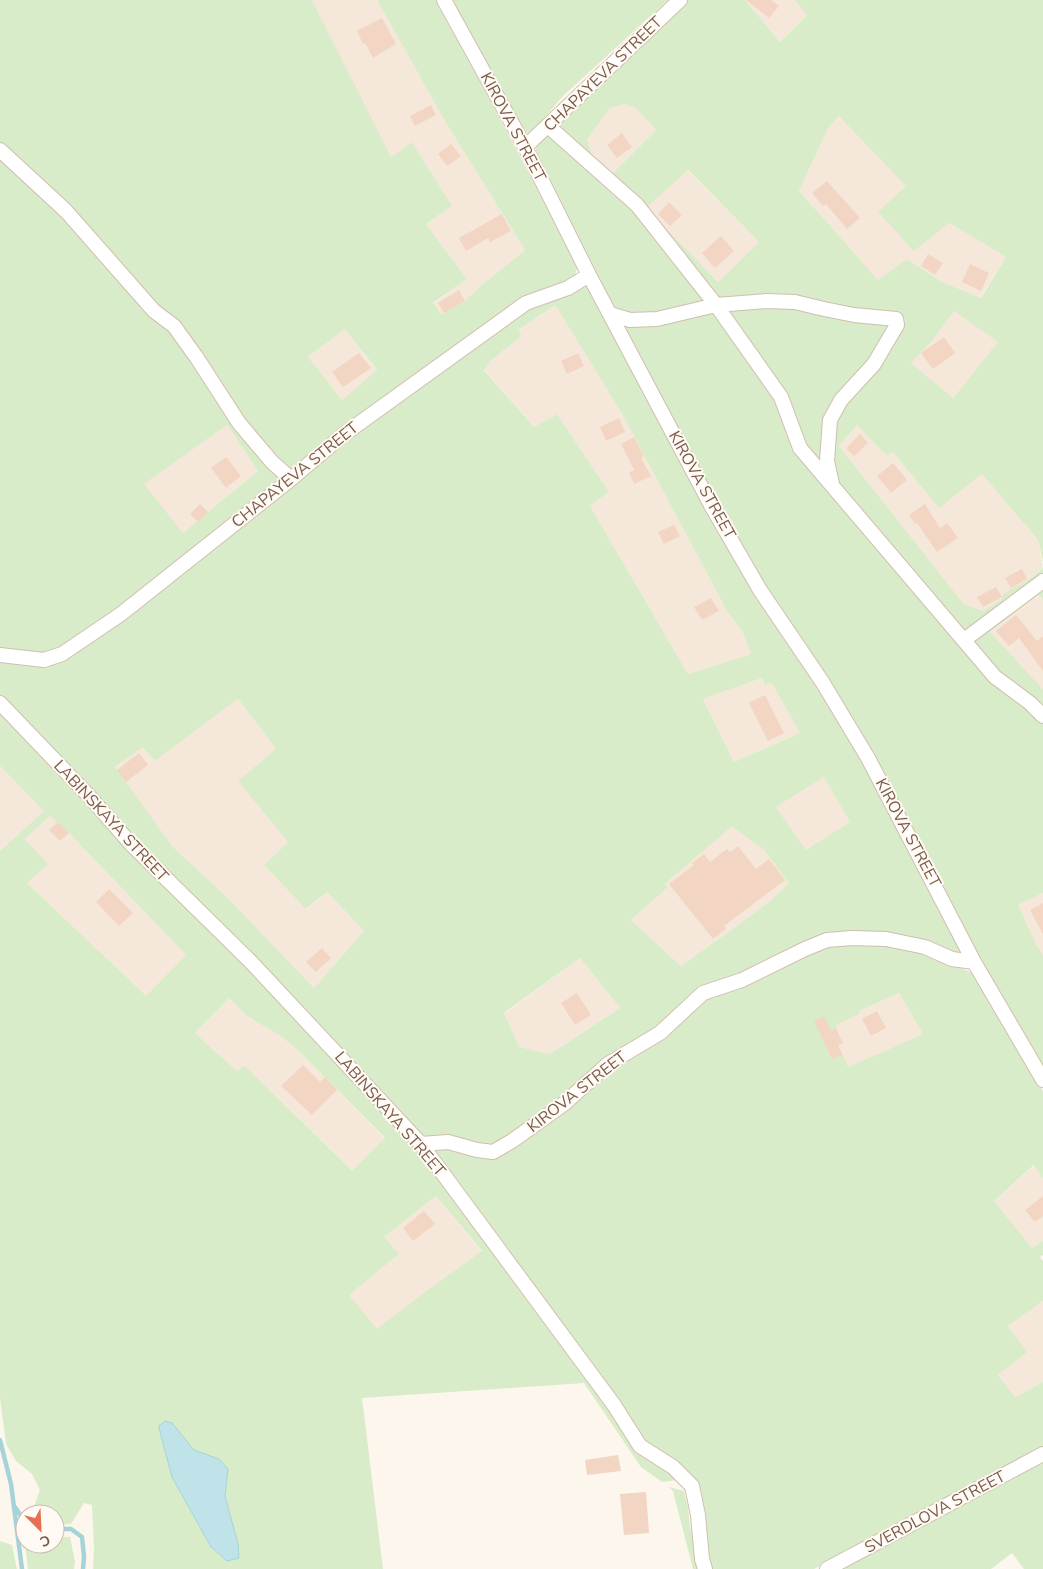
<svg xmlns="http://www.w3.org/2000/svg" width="1043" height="1569" viewBox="0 0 1043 1569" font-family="'Nunito Sans',sans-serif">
  <rect width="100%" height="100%" fill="#fdf6ec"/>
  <path fill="#f5e8da" d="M312,0H377L443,118L525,250L478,288L465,301L441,314L433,304L467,279L426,224L452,206L412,142L391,158Z
    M745,0H795L808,14L780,42Z
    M625,104L638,109L656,130L612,174L592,154L587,140L610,108Z
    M839,115L907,186L914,250L949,223L1006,257L980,298L942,282L907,259L878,281L799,191L828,128Z
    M687,170L759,242L718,282L645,208Z
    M555,305L621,412L727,611L742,631L751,654L688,674L590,506L609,492L557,414L534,427L484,369L490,361L522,336L518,330Z
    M954,311L999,342L953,398L910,363L933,340Z
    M345,329L377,371L342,400L308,357Z
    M227,425L258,471L184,534L143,484Z
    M857,425L887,456L893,452L939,507L982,474L1038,540L1043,568L1002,600L983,611L964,604L839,446Z
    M1040,595L1043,599V689L990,632Z
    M762,678L771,682L800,733L734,762L703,699Z
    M238,699L276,749L288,842L264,865L307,909L327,892L364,931L314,988L226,896L173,847L115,768L143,746L155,761Z
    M0,766L45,811L0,851Z
    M825,776L850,822L806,851L776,807Z
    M50,816L69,833L186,955L146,997L26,882L25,839Z
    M732,825L764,850L790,882L768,903L681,966L631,920L668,887L665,884Z
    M1043,893V955L1037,946L1018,905Z
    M580,958L620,1008L550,1054L519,1047L504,1014Z
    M899,993L923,1034L848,1067L832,1059L821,1035L836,1028L835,1025L859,1014V1011Z
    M229,998L247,1016L279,1035L299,1051L385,1139L352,1171L244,1065L237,1071L195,1033Z
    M1035,1165L1043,1178V1241L1032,1248L994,1201Z
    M436,1196L482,1252L425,1292L377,1330L349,1295L398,1254L384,1237Z
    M1043,1301V1382L1015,1397L998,1375L1026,1352L1008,1326Z"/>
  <path fill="#d8ecc9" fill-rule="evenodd" d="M0,0H312L391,157L412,142L452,206L426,224L467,279L433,303L441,314L465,301L478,288L525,250L443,118L377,0H437L578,266L574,278L519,302L110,619L43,657L0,652ZM345,329L377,370L342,400L308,357ZM227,425L258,471L183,533L144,484Z
    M451,0H668L563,96L534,130L526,133L520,129Z
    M687,0H745L780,42L807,15L795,0H1043V562L1038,540L982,474L939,508L893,452L887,456L857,425L839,446L964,604L983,611L1001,600L1003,594L1029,579L1043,568V599L1039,595L990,632L1043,689V708L996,671L803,445L710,293L554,125ZM625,104L637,109L656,130L612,174L592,154L587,140L610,108ZM839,116L906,186L878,212L914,251L949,223L1006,257L981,298L942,282L907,259L878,280L799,191L828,128ZM688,170L759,242L718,282L646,208ZM954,311L998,342L953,398L911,363L933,340Z
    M549,132L635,211L713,305L780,400L797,450L881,549L952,638L994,686L1031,709L1043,720V893L1018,905L1037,946L1043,955V1066L1023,1031L986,972L747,558L627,339L537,161C534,144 537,142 549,132Z
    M587,282L626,361L751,584L795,655L846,731L968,959L831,937L700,992L563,1103L493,1149L421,1139L132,840L0,699V659L46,662L525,309ZM555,305L621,412L727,611L742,631L751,654L688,674L590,506L609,492L557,414L534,427L484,370L490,361L522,336L518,330ZM762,678L765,685L771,682L800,733L734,762L703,699ZM238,699L276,749L238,781L288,842L264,865L306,909L327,892L364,931L314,988L226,896L173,847L115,767L143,747L155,761ZM824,777L850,822L806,850L776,807ZM732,826L764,850L789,883L768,903L681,966L631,920L668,887L665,884ZM580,958L620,1008L550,1054L519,1047L504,1013Z
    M0,710L237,955L430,1161L612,1410L642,1456L659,1465L670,1468L678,1480L662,1482L641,1467L584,1383L362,1398L383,1569H93L94,1548L92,1505L84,1503L71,1524L55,1525V1514H33L32,1512L40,1490L32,1474L16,1461L6,1444L0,1398V851L44,811L0,766ZM50,816L69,833L186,955L146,996L27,883L48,864L25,839ZM229,998L247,1016L279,1035L299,1051L385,1138L352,1171L244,1065L237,1071L195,1033ZM436,1196L482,1251L425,1292L377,1329L349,1295L399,1254L384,1237ZM172,1423L194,1450L219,1459L228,1469L225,1496L230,1513L227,1560L211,1547L172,1477Z
    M856,941L924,952L970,972L983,987L1043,1091V1178L1034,1165L994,1201L1032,1248L1043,1241V1255L1040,1257L1043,1261V1301L1008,1326L1027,1352L998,1375L1015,1397L1043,1382V1447L814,1569H708L704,1530L702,1495L697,1480L685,1468L641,1439L429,1148L444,1146L484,1154L706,995L807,951ZM899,993L923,1034L848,1067L843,1055L832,1059L821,1035L836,1028V1025L859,1014V1011Z
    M1043,1461V1569H1024L1012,1553L991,1569H839Z
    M669,1487L684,1491L688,1508L690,1527L701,1569H693L673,1491Z
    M55,1537H70L75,1562L74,1569H28L25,1544H55Z
    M0,1541L12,1545L17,1569H0Z"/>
  <path fill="#bfe3e8" stroke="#a5d3da" d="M165,1421L172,1423L194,1450L219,1459L228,1469L225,1496L238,1544L239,1558L227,1561L211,1547L172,1477L160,1432L159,1426Z"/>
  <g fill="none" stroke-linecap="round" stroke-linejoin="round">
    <path stroke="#a5d3da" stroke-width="4.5" d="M0,1440L11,1484L22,1569
      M15,1507L25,1522
      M55,1529H71L82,1537L84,1557L83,1569"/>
  </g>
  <path fill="#f3d5c3" d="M746,0H771L779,6L769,18Z
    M382,18L396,44L373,58L365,43L363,44L357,31Z
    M431,105L436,115L415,126L410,116Z
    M622,133L632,147L617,158L607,145Z
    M451,144L461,156L447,166L438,154Z
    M827,181L860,218L847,229L826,204L823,206L812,193Z
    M669,202L682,215L670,226L658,214Z
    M502,214L511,231L490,242L488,238L466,251L459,238Z
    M721,236L734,251L715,268L702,253Z
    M928,254L943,263L935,275L921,266Z
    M970,264L989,273L981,291L962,282Z
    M459,290L465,301L444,313L438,303Z
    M944,337L955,353L933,369L921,353Z
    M359,353L371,368L343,387L332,372Z
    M578,353L584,366L567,374L561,361Z
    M619,418L625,432L606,441L600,427Z
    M860,434L868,443L854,456L846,448Z
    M634,437L644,456L641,458L651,476L634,484L629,473L634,470L621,444Z
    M226,457L241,476L226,488L211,468Z
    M893,463L907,480L891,493L877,476Z
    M200,504L208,512L198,522L190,514Z
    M925,504L940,528L947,523L958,538L937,552L917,523L915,524L909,515Z
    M674,525L680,536L664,544L658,532Z
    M1022,569L1027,579L1011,588L1005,578Z
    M996,587L1002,597L983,607L977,597Z
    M711,598L719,611L702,620L694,607Z
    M1016,615L1037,641L1043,636V671L1019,638L1009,646L996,631Z
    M765,695L784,733L768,741L749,703Z
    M139,753L148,765L126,782L117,770Z
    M58,822L69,833L60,841L49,830Z
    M738,846L756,869L769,859L785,880L724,926L726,929L713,939L669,884L694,865L692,863L704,854L710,862L727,849L730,852Z
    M109,889L133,913L119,926L96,902Z
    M1043,903V934L1030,910Z
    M322,948L331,958L316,972L306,962Z
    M577,993L591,1015L575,1025L561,1003Z
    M877,1011L886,1028L871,1036L862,1019Z
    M824,1016L831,1031L836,1028L843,1043L838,1045L843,1055L832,1059L814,1021Z
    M303,1065L320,1082L325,1077L337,1090L312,1115L281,1086Z
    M1043,1196V1216L1035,1222L1025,1210Z
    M424,1211L435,1224L413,1241L403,1228Z
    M618,1455L621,1471L587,1475L585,1460Z
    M646,1492L649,1533L624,1535L620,1494Z"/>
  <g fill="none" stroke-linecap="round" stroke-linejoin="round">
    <defs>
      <path id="minor" d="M444,0L525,147L589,275L712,507L760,590L823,683L868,758L974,962L1043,1080
        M548,126L637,205L716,305L781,397L800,448L995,677L1030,703L1043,716
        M525,147L680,0
        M0,150L66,211L154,311L174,326L197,358L239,423L272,462L291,479
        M610,314L630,320L657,319L716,305L767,301L795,302L824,309L854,315L896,319L897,325L874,364L841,400L830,420L827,461L832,484
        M964,640L1043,581
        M0,655L44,660L62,654L121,614L291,479L343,435L526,303L568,288L589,275
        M0,703L89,796L131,844L251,962L421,1144L614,1405L640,1446L673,1467L692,1486L698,1515L702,1559L705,1569
        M421,1144L448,1142L477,1150L493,1152L512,1141L565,1103L608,1064L660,1033L703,993L742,980L805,949L827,940L852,938L886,939L925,947L952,959L974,962
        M827,1569L1043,1454"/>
    </defs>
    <use href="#minor" stroke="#d1beb0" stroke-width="16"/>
    <use href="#minor" stroke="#fff" stroke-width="14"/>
  </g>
  <g text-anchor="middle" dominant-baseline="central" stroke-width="4" stroke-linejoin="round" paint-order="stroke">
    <g font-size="16" fill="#7a5c4d" stroke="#fffaf3">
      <text transform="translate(603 74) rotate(-44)">CHAPAYEVA STREET</text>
      <text transform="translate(513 127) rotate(62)">KIROVA STREET</text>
      <text transform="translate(295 475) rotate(-39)">CHAPAYEVA STREET</text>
      <text transform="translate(702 485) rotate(61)">KIROVA STREET</text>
      <text transform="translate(111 821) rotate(47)">LABINSKAYA STREET</text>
      <text transform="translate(908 833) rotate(62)">KIROVA STREET</text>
      <text transform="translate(577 1092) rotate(-38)">KIROVA STREET</text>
      <text transform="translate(390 1114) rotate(49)">LABINSKAYA STREET</text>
      <text transform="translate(935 1512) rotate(-28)">SVERDLOVA STREET</text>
    </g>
  </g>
  <g transform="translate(40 1529) rotate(156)"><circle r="24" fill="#fffaf3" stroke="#cabbb1"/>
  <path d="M0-4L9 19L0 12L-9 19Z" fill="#e76f51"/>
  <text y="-8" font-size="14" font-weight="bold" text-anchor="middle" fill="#7a5c4d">С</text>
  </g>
</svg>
